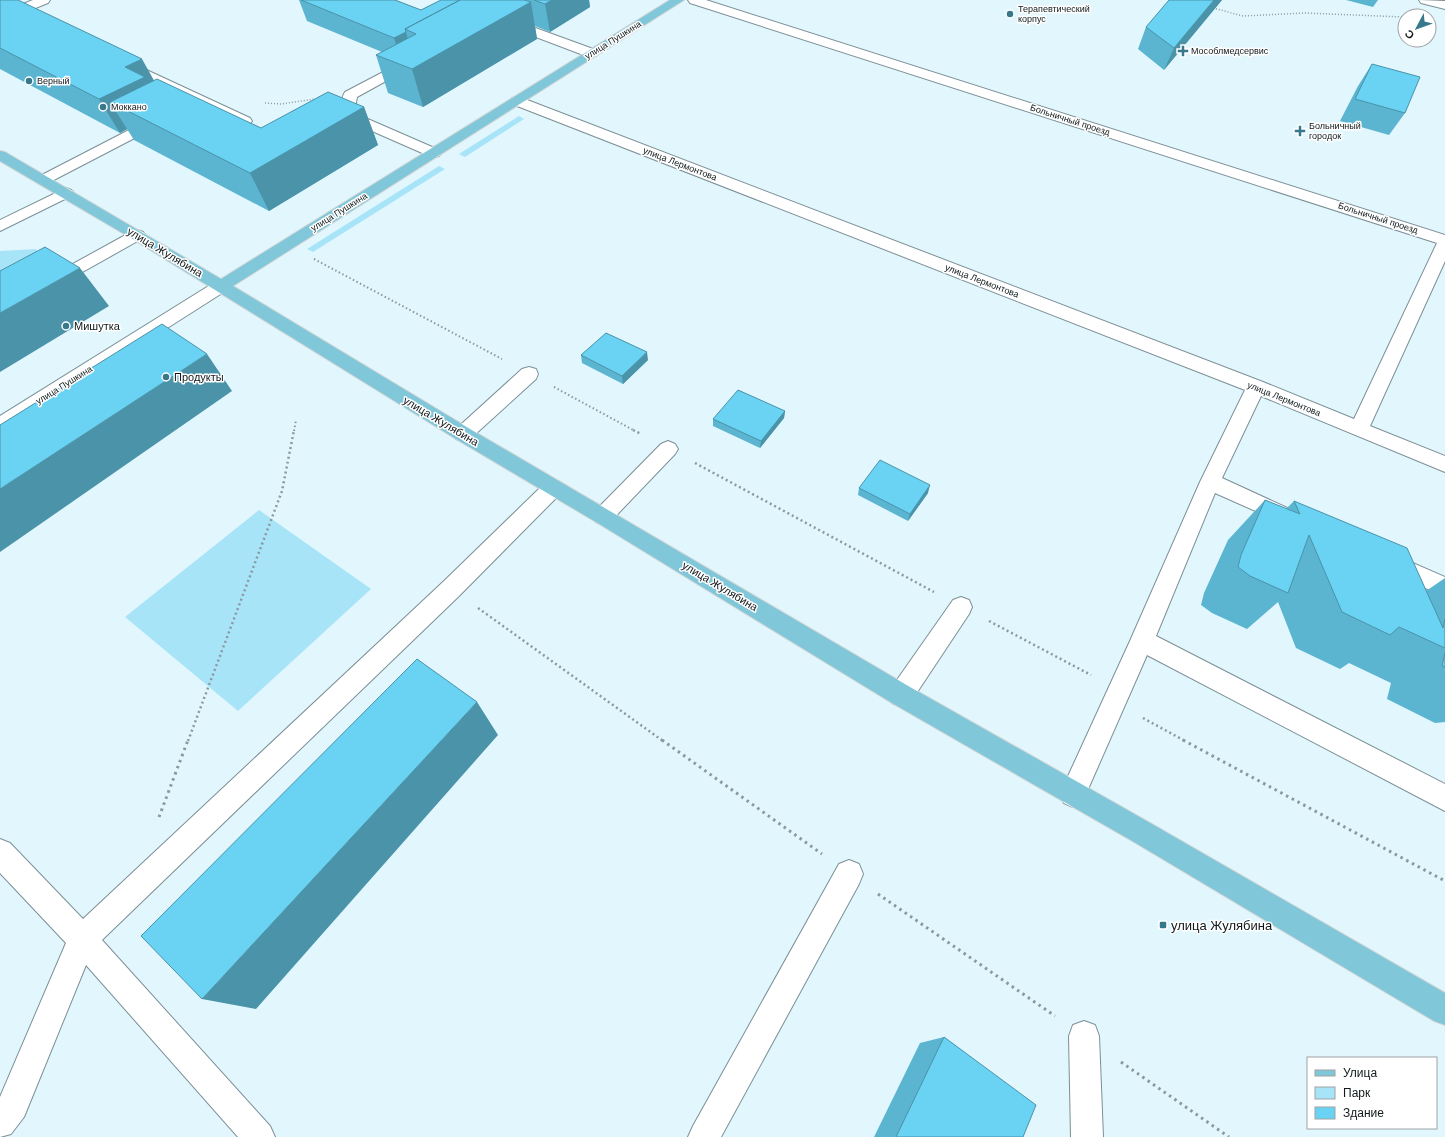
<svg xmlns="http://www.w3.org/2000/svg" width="1445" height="1137" viewBox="0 0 1445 1137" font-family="Helvetica,sans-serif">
  <rect width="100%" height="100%" fill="#e1f6fd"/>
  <path fill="#a8e4f8" d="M519,116L524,119L465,157L459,154Z
    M439,166L445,169L313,252L307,249Z
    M36,249L59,285L0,312V251Z
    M259,510L371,589L238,711L125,617Z"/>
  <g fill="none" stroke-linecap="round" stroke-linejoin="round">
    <defs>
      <path id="minor" d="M33,0H50L48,3L18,15H10L8,12L10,9Z
        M688,0H706L1445,235V261L1370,426L1445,456V472L1261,396L1222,478L1294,511L1298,517L1294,523L1287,525L1215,493L1156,636L1445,784V811L1147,655L1082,803L1073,807L1064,803L1060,794L1064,785L1130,641L1200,482L1245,390L512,104L510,101L512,98L517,97L522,98L1263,382L1354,419L1437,243L690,3Z
        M1419,0L1445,1V9L1421,3Z
        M508,18L596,50L597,53L596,56H586L504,25L502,22L504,19Z
        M410,58L415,59L417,62L415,65L357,97L354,113L439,150L441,153L439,156L434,157L429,156L347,120H339L337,117C342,109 340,100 345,92Z
        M125,60L250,118L252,121L250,124L245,125L240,124L200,104L48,183L43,185L38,183L35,180L38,177L189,99L120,67L118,64L120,61Z
        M66,188L71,190L74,193L71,196L0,231V220Z
        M137,230L143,232L145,235L143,238L6,315L0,317V304L131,232Z
        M221,281L227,282L229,286L227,290L7,430L0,432V416L215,282Z
        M529,367L536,369L538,374L536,379L470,439L463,441L456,439L453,434L456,429L522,369Z
        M668,441L675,444L678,449L675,454L610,522L603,524L596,522L592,516L596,510L661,444Z
        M553,480L560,482L563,488L560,494L459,596L102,940L270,1126L275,1137H238L86,965L24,1117L11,1134L0,1137V1097L66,943L0,873V839L10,843L83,919L443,582L546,482Z
        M1392,554L1445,577V597L1384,569L1381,563L1384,557Z
        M961,597L969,600L972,607L969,614L910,703L901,706L892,703L889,695L892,687L953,600Z
        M849,860L859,864L863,874L859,884L721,1137H688L693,1126L839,864Z
        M1084,1021L1095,1025L1099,1036L1103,1137H1071L1069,1036L1073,1025Z"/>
      <path id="major" d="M670,0H684L233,286L470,429L910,687L1152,824L1445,993V1025L1434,1021L1134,842L892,703L596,522L456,439L131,238L0,161V151L5,152L221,279Z"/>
    </defs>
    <use href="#minor" stroke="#7c8f96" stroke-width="2"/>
    <use href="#major" stroke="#d4d6d6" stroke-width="2"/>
    <path stroke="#8a999e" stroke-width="1.5" stroke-dasharray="1 2" stroke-linecap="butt" d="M1213,8L1243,16L1305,13L1403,17L1405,14
      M265,103L281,104L315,99"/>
    <path stroke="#8a999e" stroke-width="2" stroke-dasharray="1.5 2.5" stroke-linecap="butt" d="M314,259L502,359
      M554,387L635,431
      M294,431L296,420"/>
    <path stroke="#8a999e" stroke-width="2.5" stroke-dasharray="2 3" stroke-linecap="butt" d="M633,430L641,434
      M695,463L934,592
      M478,608L663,741
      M989,621L1091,675
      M1143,718L1185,741
      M188,741L282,491L294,430"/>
    <path stroke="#8a999e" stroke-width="3" stroke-dasharray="2.5 4" stroke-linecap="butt" d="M662,740L822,854
      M1183,740L1445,881
      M159,817L188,740
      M878,894L1055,1016
      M1121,1062L1229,1137"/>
    <use href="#minor" fill="#fff" fill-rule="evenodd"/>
    <use href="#major" fill="#80c7d9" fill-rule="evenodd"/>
  </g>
  <path fill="#5bb5d0" d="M0,0L154,81L261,128L364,107L378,145L269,211L134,140L127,129L120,133L0,69Z
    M299,0H395L421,10L441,0H589L590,7L550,32L535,26L537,39L423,107L388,93L376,55L382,52L307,21Z
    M1222,0L1164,70L1138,49L1146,27Z
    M1346,0H1378L1373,7Z
    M1372,64L1405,113L1389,135L1340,121L1358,86Z
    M581,355L648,360L623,384L582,363Z
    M785,411L784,418L760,448L713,426V419Z
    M859,488L928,493L908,521L858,495Z
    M1265,500L1286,509L1294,501L1426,591L1445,578V722L1435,723L1387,699L1391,683L1349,663L1340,669L1296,648L1278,602L1247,629L1212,613L1201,605L1204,593L1228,540Z
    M944,1037L1023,1137H874L920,1043Z"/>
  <path fill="#4a93a9" d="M552,0H589L590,7L550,32L545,4Z
    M1214,0H1222L1164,70L1174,48Z
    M531,2L537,39L423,107L412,69Z
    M406,32L412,54L401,60L394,38Z
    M142,59L161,93L110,102L127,129L120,133L99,99L125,67Z
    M364,107L378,145L269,211L250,173Z
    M80,268L109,306L0,372V313Z
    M647,352L648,360L623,384L622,376Z
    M207,354L232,391L0,552V489Z
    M785,411L784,418L760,448L761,441Z
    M930,485L928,493L908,521L910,514Z
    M477,702L498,735L256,1009L202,999Z"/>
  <path fill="#6ad2f2" stroke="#4a93a9" d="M0,0H18L142,59L125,67L145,77L99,99L0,48Z
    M301,0H395L421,10L441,0H460L405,29L406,32L394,38Z
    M460,0H524L531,2L412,69L376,55L416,34L405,29Z
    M534,0H552L545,4Z
    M1169,0H1214L1174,48L1146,27Z
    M1372,64L1420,77L1405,113L1355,99Z
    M157,79L261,128L328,92L364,107L250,173L110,102Z
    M45,247L80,268L0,313V271Z
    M162,324L207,354L0,489V425Z
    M606,333L647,352L622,376L581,355Z
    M738,390L785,411L761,441L713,419Z
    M880,460L930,485L910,514L859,488Z
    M1265,500L1300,514L1294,501L1407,548L1443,628L1445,619V648L1399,627L1390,635L1342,612L1309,535L1288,593L1250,576L1238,567L1241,555Z
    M1445,653V667L1442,666Z
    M417,659L477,702L202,999L141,936Z
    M944,1037L1036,1105L1023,1137H896Z"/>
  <g fill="#38788c" stroke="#fff" stroke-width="1.5">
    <circle cx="1010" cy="14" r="4"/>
    <path d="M1181 45h4v4h4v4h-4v4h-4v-4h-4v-4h4z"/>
    <circle cx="29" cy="81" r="4"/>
    <circle cx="103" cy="107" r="4"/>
    <path d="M1298 125h4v4h4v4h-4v4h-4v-4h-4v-4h4z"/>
    <circle cx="66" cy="326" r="4"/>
    <circle cx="166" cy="377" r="4"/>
    <rect x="1159" y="921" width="8" height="8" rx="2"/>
  </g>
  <g text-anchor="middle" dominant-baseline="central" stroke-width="3" stroke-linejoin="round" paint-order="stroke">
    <g font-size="9" fill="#11191b" stroke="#fff" text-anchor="start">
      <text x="1018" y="9">Терапевтический<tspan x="1018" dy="10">корпус</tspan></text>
      <text x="1191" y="51">Мособлмедсервис</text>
      <text x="37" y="81">Верный</text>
      <text x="111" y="107">Моккано</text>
      <text x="1309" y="126">Больничный<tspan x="1309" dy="10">городок</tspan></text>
    </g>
    <g font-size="9" fill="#11191b" stroke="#fff">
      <text transform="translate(613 40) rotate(-32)">улица Пушкина</text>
      <text transform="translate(1070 120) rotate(18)">Больничный проезд</text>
      <text transform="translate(680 164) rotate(21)">улица Лермонтова</text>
      <text transform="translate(339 212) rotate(-32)">улица Пушкина</text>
      <text transform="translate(1378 218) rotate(18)">Больничный проезд</text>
      <text transform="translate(982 281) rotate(21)">улица Лермонтова</text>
      <text transform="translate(64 385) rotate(-32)">улица Пушкина</text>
      <text transform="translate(1284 399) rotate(22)">улица Лермонтова</text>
    </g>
    <g font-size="11" fill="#11191b" stroke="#fff">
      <text transform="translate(165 252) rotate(31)">улица Жулябина</text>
      <text transform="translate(441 421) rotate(31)">улица Жулябина</text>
      <text transform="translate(720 586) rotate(31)">улица Жулябина</text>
    </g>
    <g font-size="11" fill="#11191b" stroke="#fff" text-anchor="start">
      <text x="74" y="326">Мишутка</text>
      <text x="174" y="377">Продукты</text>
    </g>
    <g font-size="13" fill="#11191b" stroke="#fff" text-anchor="start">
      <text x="1171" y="925">улица Жулябина</text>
    </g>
  </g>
  <rect x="1307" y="1057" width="130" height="72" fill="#ffffff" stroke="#a0a3a4"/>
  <rect x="1315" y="1070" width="20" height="6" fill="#80c7d9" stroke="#a0a3a4"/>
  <text x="1343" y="1077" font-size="12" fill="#11191b">Улица</text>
  <rect x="1315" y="1087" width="20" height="12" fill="#a8e4f8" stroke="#a0a3a4"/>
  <text x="1343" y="1097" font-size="12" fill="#11191b">Парк</text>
  <rect x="1315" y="1107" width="20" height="12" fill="#6ad2f2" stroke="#a0a3a4"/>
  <text x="1343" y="1117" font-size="12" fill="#11191b">Здание</text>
  <g transform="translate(1417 28) rotate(229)"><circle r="19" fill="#ffffff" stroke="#a0a3a4"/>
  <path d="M0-3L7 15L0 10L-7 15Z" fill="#38788c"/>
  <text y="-6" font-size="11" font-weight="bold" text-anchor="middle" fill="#11191b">С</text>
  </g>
</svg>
